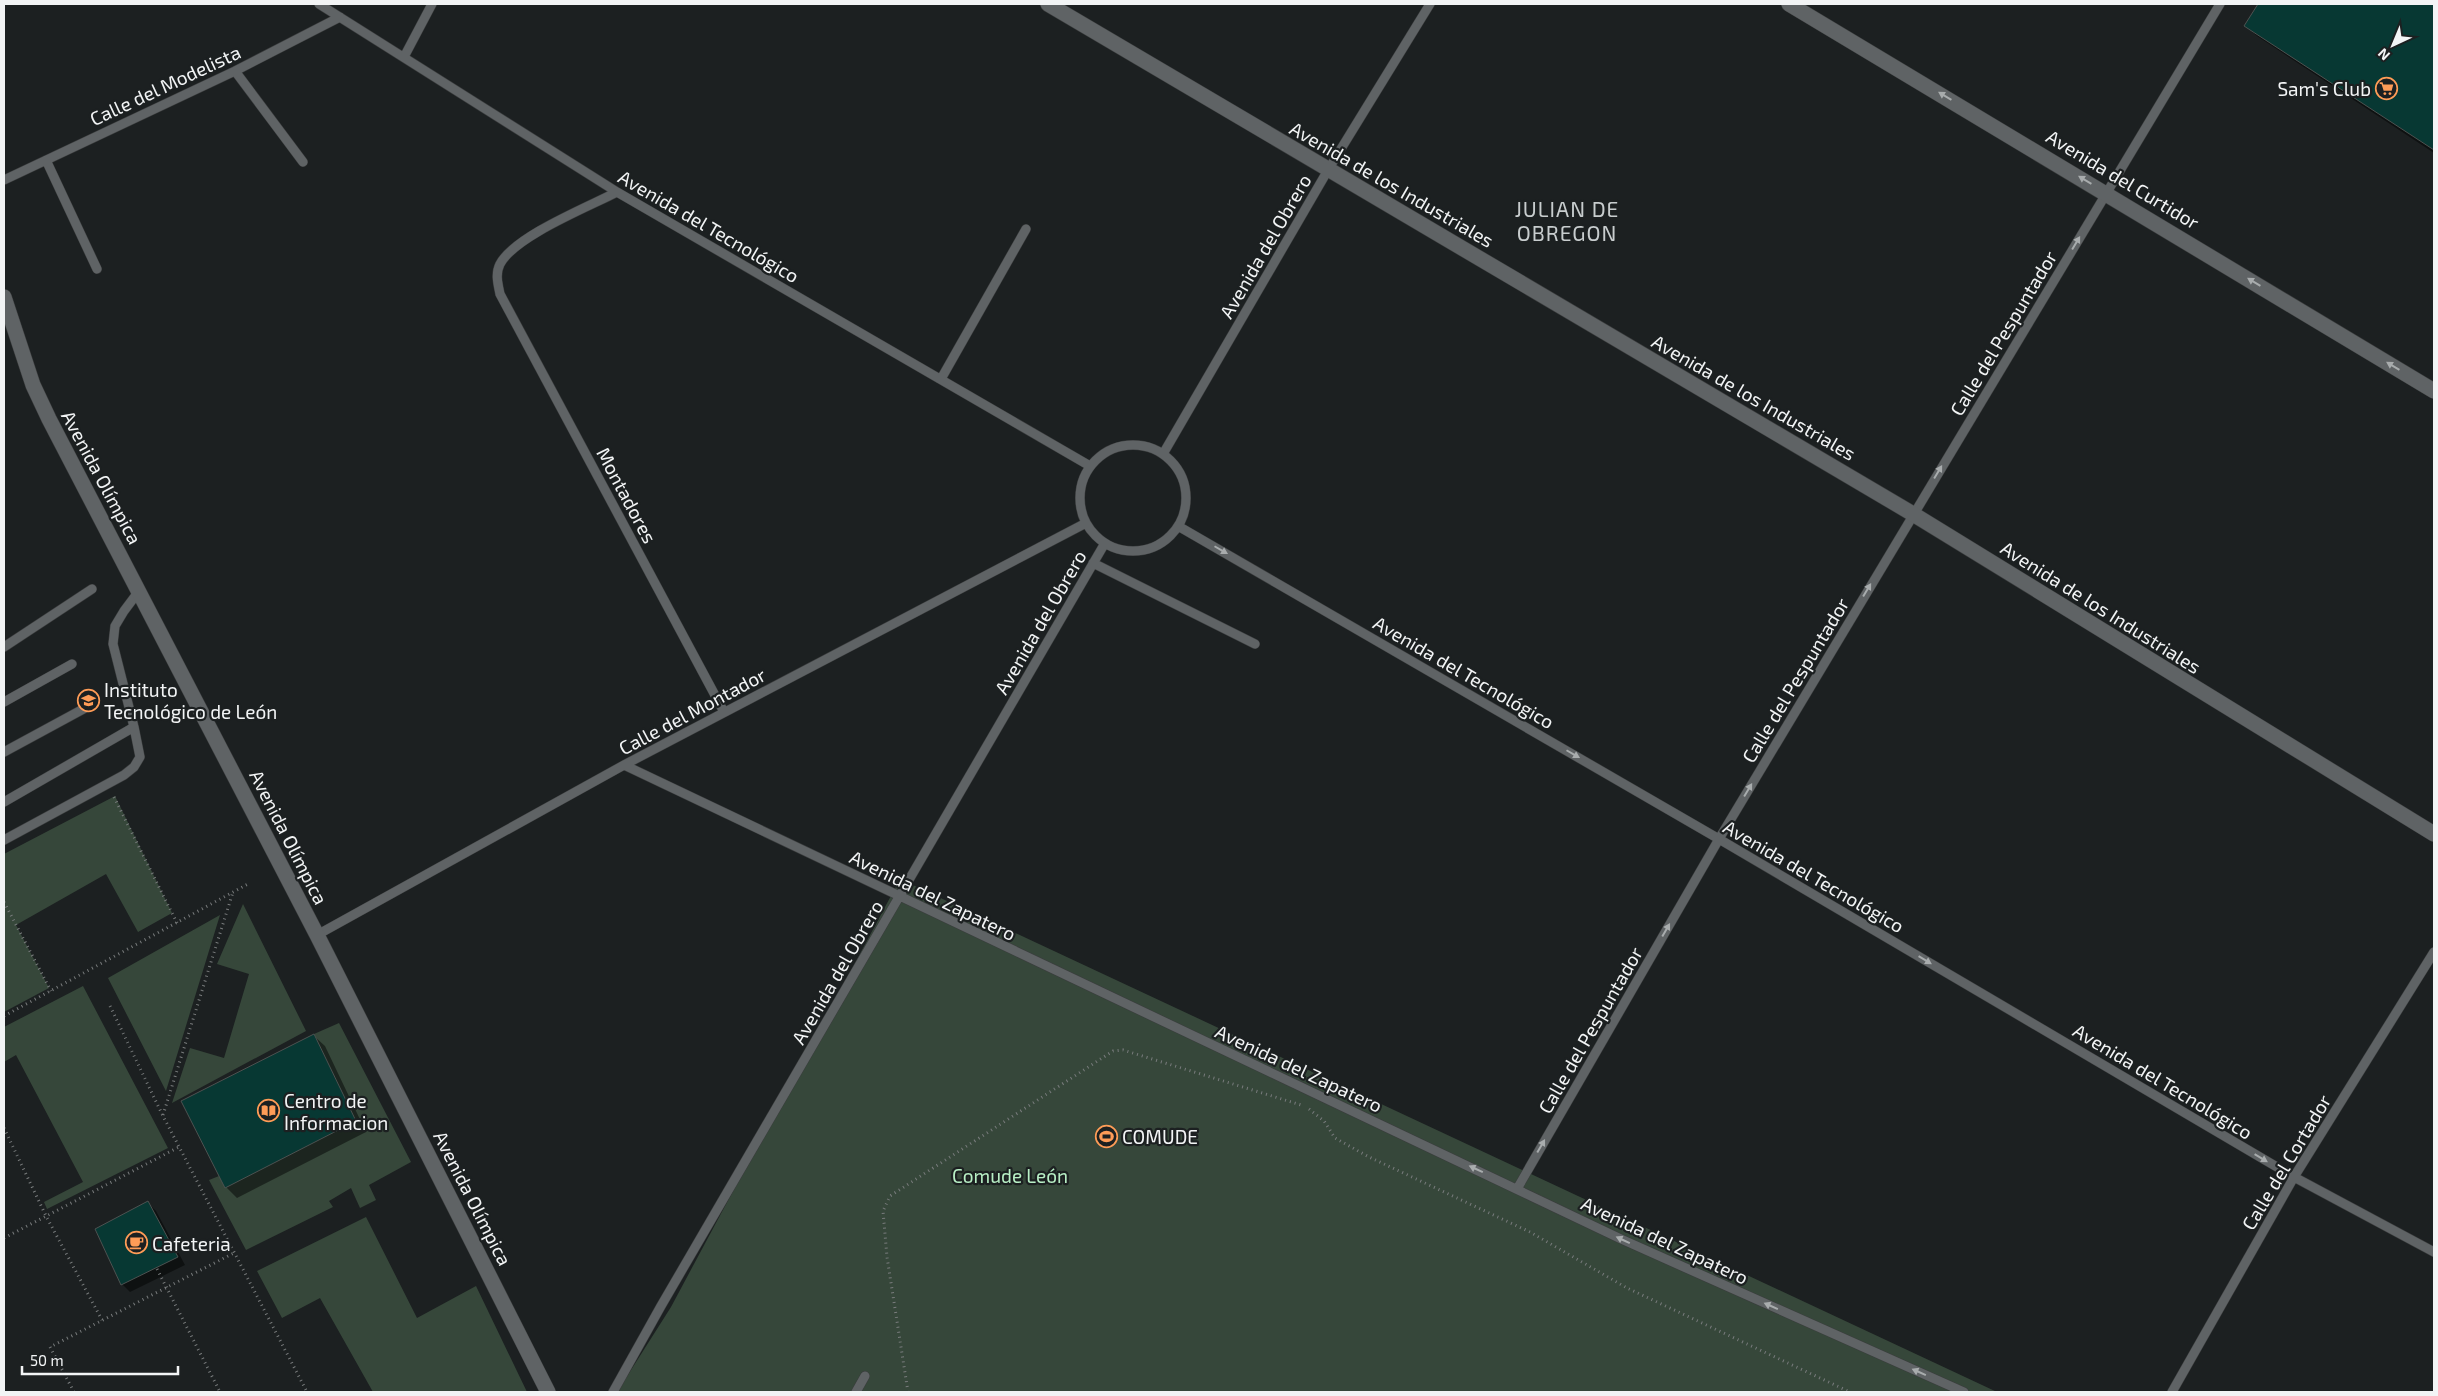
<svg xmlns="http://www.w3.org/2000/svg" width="2438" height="1396" viewBox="0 0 2438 1396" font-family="'Exo 2',sans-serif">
  <rect width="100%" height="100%" fill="#1c2021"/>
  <path fill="#36473a" d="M115,796L172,913L138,932L106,874L16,925L49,988L4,1012V854Z
    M900,879L1997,1392H617L671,1307Z
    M243,904L306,1031L172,1103L190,1048L224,1058L249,974L217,964Z
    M220,915L166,1091L108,978Z
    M83,986L168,1148L47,1209L44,1202L83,1182L16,1055L4,1062V1027Z
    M339,1023L411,1162L369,1185L376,1200L360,1208L351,1188L329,1201L333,1207L246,1250L209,1180L219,1176L225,1187L356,1121L314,1034Z
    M366,1217L417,1318L476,1286L527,1392H373L320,1298L282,1318L257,1271Z"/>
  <path fill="#0007" d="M2259,4H2434V153L2257,36L2246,26Z
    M314,1036L325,1046L366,1132L237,1198L226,1187Z
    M148,1203L156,1211L185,1265L130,1292L122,1284L96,1230Z"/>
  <path fill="#073833" stroke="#4d5251" d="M2258,4H2434V150L2244,26Z
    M314,1034L356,1121L225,1188L181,1101Z
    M148,1201L178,1257L121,1285L95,1229Z"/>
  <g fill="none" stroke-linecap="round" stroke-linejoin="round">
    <defs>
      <path id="lane" d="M319,4L617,192L1090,466
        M404,57L432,4
        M235,71L303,162
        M46,160L97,269
        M4,180L235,71L340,17
        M617,192C588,207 515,236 500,264C495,274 498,284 500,294L724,712
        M941,379L1026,229
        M1080 498a53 53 0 1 1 106 0a53 53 0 1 1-106 0Z
        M1163,454L1328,170L1430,4
        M1178,526L1719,839L2294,1177L2434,1252
        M1093,563L1255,644
        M4,647L92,589
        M4,702L72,664
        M4,752L87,707
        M624,765L1621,1239L1964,1392
        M4,802L134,727
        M4,840L124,775L134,767L140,757L134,727L113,644L115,626L124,611L139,591
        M317,935L624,765L1086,523
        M1517,1189L1719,839L2220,4
        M613,1392L661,1306L1105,543
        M856,1392L865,1376
        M2172,1392L2294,1177L2434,952"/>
      <path id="street" d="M1048,4L1913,514L2434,834
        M1789,4L2434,391
        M4,297L33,385L49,419L317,935L548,1392"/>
    </defs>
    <use href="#lane" stroke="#3b3d3e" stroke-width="10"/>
    <use href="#street" stroke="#3b3d3e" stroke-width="16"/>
    <path stroke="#797c7d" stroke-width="3" stroke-dasharray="1 4" stroke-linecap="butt" d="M114,797L177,923
      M4,902L51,991
      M110,1006L163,1116L307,1392
      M4,1016L248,884
      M1309,1109L1324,1121L1335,1138L1369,1157L1530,1232L1627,1288L1850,1392
      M163,1115L233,892
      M4,1128L46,1216L102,1320
      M4,1238L179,1147
      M157,1269L220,1392
      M74,1392L50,1347L234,1253
      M908,1392L887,1257L883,1211L890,1196L1113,1051L1123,1050L1301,1105"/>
    <use href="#lane" stroke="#5f6365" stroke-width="9"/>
    <use href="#street" stroke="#5f6365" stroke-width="15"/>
  </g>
  <defs><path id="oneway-solid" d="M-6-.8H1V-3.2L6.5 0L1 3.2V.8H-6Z" transform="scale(1.25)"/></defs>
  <g fill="#a8acad">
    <use href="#oneway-solid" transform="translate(1945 96) rotate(-149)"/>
    <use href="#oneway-solid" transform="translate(2085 180) rotate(-149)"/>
    <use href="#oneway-solid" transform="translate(2076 243) rotate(-59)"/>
    <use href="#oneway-solid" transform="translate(2254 282) rotate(-149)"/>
    <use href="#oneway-solid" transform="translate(2393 366) rotate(-149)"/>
    <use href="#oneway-solid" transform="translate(1938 472) rotate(-59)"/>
    <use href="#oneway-solid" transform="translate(1221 550) rotate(30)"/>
    <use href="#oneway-solid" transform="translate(1867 590) rotate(-59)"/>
    <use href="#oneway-solid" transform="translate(1573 754) rotate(30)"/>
    <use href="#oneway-solid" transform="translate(1748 790) rotate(-59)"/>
    <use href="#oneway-solid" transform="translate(1666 930) rotate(-60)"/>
    <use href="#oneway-solid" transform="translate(1925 960) rotate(31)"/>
    <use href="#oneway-solid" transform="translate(1541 1146) rotate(-60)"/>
    <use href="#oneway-solid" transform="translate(2261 1158) rotate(31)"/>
    <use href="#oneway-solid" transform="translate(1476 1169) rotate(-155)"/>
    <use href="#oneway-solid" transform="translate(1623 1240) rotate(-155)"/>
    <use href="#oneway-solid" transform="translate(1771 1306) rotate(-156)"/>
    <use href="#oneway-solid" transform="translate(1919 1372) rotate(-156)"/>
  </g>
  <defs>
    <symbol id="supermarket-ring" viewBox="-11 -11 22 22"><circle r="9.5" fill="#1c2021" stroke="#fe9c57" stroke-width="1.5"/><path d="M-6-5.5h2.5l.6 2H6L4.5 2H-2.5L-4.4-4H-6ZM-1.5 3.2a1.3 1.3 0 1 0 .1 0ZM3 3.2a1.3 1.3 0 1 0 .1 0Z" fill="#fe9c57"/></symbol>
    <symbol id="university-ring" viewBox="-11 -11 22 22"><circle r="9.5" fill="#1c2021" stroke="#fe9c57" stroke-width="1.5"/><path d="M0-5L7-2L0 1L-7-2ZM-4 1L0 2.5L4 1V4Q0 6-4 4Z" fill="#fe9c57"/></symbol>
    <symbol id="library-ring" viewBox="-11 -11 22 22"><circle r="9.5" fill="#1c2021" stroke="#fe9c57" stroke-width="1.5"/><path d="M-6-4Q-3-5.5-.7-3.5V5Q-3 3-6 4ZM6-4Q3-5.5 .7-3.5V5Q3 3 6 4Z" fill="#fe9c57"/></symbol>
    <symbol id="stadium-ring" viewBox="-11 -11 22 22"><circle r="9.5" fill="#1c2021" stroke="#fe9c57" stroke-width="1.5"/><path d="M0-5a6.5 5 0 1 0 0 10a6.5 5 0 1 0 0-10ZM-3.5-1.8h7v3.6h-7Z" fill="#fe9c57"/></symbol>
    <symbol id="cafe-ring" viewBox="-11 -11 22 22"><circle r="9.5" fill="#1c2021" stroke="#fe9c57" stroke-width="1.5"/><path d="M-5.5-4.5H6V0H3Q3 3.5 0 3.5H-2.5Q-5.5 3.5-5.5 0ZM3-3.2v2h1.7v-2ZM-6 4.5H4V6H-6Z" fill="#fe9c57"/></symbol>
  </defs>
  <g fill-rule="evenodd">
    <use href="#supermarket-ring" x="2374" y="76" width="25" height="25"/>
    <use href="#university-ring" x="76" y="688" width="25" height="25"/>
    <use href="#library-ring" x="256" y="1098" width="25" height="25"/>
    <use href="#stadium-ring" x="1094" y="1124" width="25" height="25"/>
    <use href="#cafe-ring" x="124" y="1230" width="25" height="25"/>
  </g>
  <g text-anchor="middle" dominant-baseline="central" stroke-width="4.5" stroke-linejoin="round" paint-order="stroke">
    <g font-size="19" fill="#f2f4f5" stroke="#1c2021">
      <text transform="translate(165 85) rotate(-25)">Calle del Modelista</text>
      <text transform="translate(2123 179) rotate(31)">Avenida del Curtidor</text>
      <text transform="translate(1392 184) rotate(30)">Avenida de los Industriales</text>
      <text transform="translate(709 226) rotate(30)">Avenida del Tecnológico</text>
      <text transform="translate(1265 246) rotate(-60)">Avenida del Obrero</text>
      <text transform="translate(2003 333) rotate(-59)">Calle del Pespuntador</text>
      <text transform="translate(1754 397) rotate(30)">Avenida de los Industriales</text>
      <text transform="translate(102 477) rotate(62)">Avenida Olímpica</text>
      <text transform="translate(627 495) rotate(62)">Montadores</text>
      <text transform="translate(2101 607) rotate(32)">Avenida de los Industriales</text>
      <text transform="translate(1040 622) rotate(-60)">Avenida del Obrero</text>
      <text transform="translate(1464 672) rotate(30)">Avenida del Tecnológico</text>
      <text transform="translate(1795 680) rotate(-59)">Calle del Pespuntador</text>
      <text transform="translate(692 711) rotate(-28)">Calle del Montador</text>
      <text transform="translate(289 837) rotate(63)">Avenida Olímpica</text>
      <text transform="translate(1814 876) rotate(30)">Avenida del Tecnológico</text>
      <text transform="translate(933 895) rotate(26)">Avenida del Zapatero</text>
      <text transform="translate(837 972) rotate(-60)">Avenida del Obrero</text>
      <text transform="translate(1590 1030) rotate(-60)">Calle del Pespuntador</text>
      <text transform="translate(1299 1068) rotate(25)">Avenida del Zapatero</text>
      <text transform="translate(2163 1081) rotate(31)">Avenida del Tecnológico</text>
      <text transform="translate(2286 1162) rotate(-59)">Calle del Cortador</text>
      <text transform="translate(473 1198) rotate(63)">Avenida Olímpica</text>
      <text transform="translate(1665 1240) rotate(25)">Avenida del Zapatero</text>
    </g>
    <g font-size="19" fill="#f2f4f5" stroke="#1c2021" text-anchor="start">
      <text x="2371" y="88" text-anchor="end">Sam's Club</text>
      <text x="104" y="689">Instituto<tspan x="104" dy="22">Tecnológico de León</tspan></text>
      <text x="284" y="1100">Centro de<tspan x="284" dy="22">Informacion</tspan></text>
      <text x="1122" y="1136">COMUDE</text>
      <text x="152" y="1243">Cafeteria</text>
    </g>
    <g font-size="19" fill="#b8efc5" stroke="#1c2021">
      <text x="1010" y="1175">Comude León</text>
    </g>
    <g font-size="21" letter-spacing="1" fill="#c8cdce" stroke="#1c2021">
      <text x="1567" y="208">JULIAN DE<tspan x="1567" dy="24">OBREGON</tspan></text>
    </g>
  </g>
  <rect width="2438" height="1396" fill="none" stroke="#f2f4f5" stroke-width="10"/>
  <g transform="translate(2393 45) rotate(224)" stroke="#1c2021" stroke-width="4" paint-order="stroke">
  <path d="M0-4L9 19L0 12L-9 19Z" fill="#f2f4f5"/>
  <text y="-8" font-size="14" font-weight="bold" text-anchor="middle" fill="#f2f4f5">N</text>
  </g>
  <path d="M22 1366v8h156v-8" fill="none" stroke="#f2f4f5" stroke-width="2.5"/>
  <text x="30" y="1366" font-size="15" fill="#f2f4f5" stroke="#1c2021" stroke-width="4" paint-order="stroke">50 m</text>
</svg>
